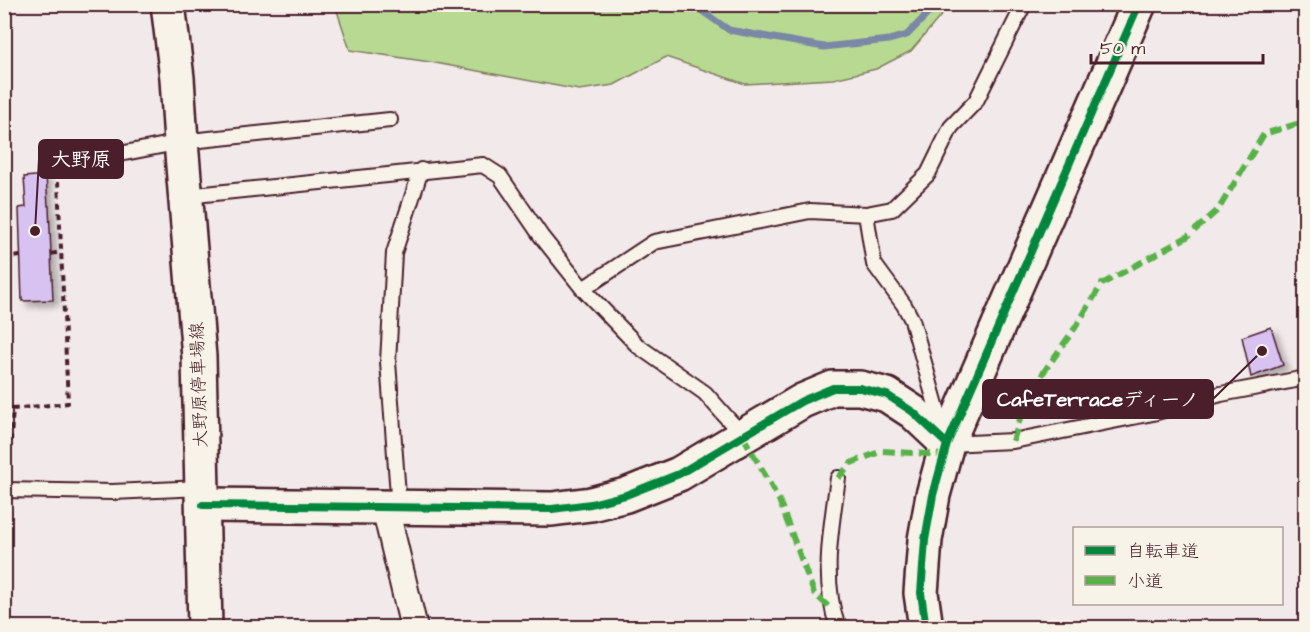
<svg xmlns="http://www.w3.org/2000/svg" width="1310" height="632" viewBox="0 0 1310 632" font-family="'Architects Daughter','Klee One',sans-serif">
  <defs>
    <filter id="shadow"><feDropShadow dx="5.5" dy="5.5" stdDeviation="3" flood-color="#0004"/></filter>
  </defs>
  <rect width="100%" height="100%" fill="#f1e9ea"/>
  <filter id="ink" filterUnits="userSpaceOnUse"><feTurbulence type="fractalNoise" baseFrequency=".0167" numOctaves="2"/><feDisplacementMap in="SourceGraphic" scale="12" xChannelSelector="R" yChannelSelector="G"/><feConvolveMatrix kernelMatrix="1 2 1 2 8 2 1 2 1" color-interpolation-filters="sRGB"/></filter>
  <g filter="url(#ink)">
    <path fill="#b8d992" stroke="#817c5e" stroke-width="1.5" d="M335,5V4L950,5L911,51L876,69L833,79L745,84L666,57L614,85L579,90L430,62L350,50Z"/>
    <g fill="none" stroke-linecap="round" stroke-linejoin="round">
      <path stroke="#7a87a5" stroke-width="7" d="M692,4L729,30L824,47L889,40L907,35L937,4"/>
    </g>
    <path fill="#d8c2f2" stroke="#4a1f2b" stroke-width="1.5" filter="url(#shadow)" d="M46,175L48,206H49L53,300L22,301L19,208L26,207L24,177Z
      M1271,327L1283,365L1251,377L1242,337Z"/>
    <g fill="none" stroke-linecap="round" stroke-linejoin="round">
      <defs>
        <path id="service" d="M58,166L181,142L390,120
          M186,196L483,165L500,176L541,236L583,289L638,346L705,393L743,436
          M866,214L874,264L904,305L912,320L947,444L1013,441L1153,413L1221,394L1306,378
          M583,289L654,242L810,211L866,214L892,209L928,174L951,127L976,101L1024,4
          M838,478C831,529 821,578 838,628
          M4,490L112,492L202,488
          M399,508L388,362L394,253L421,170"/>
        <path id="minor" d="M385,507L414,628"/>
        <path id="tertiary" d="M168,4L177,78L181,142
          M203,505L552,509L591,504L626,495L679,474L802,401L833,388H860L887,395L913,412L947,444
          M926,628L921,593L925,540L933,495L947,444L1139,4"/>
        <path id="secondary" d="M181,142L199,357L205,628"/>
      </defs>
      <use href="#service" stroke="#4a1f2b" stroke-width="18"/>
      <use href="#minor" stroke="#4a1f2b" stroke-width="30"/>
      <use href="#tertiary" stroke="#4a1f2b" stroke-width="38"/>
      <use href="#secondary" stroke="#4a1f2b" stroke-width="38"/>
      <path stroke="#4a1f2b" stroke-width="4" stroke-dasharray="6 4.5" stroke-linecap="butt" d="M51,254L61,252
        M4,258L21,256
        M8,473L13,409L68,403L58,182
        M7,508L9,628"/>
      <use href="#service" stroke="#f7f3e8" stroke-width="14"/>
      <use href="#minor" stroke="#f7f3e8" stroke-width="26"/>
      <use href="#tertiary" stroke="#f7f3e8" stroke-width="33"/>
      <use href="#secondary" stroke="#f7f3e8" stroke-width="33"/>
      <path stroke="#57b146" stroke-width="6" stroke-dasharray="12 6" stroke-linecap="butt" d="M743,436L779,500L814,593L832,610
        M1013,441L1021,416L1043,373L1075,328L1102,284L1187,237L1218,210L1264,134L1306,121
        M838,478L851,463L882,451L944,455"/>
      <defs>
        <path id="cycleway" d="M203,505L552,509L591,504L626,495L679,474L802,401L833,388H860L887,395L913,412L947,444
          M926,628L921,593L925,540L933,495L947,444L1139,4"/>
      </defs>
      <use href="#cycleway" stroke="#f7f3e8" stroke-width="11"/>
      <use href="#cycleway" stroke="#00873e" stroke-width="8"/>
    </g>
  </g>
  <g text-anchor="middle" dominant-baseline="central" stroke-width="6" stroke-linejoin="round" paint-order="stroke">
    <g font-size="18" fill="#4a1f2b" stroke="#f7f3e8">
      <text transform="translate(199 385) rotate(-92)">大野原停車場線</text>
    </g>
  </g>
  <path fill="none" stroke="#4a1f2b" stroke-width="2" d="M35 231L39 159M1262 351L1213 399"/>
  <g fill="#4a1f2b" stroke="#f7f3e8" stroke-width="2">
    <circle cx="35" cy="231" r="6"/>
    <circle cx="1262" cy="351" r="6"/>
  </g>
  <g fill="#4a1f2b" stroke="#4a1f2b" stroke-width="2">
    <rect x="39" y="140" width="84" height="38" rx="6"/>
    <rect x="983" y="380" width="230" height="38" rx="6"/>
  </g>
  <g font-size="20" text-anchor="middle" font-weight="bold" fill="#fff">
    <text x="81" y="166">大野原</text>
    <text x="1098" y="406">CafeTerraceディーノ</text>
  </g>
  <rect width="1310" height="632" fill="none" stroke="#f7f3e8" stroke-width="24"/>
  <rect x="12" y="12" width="1286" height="608" fill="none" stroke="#4a1f2b" stroke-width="2" filter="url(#ink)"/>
  <rect x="1073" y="527" width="210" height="78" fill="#f7f3e8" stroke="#b29e9c" stroke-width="1.5"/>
  <rect x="1085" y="546" width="30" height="9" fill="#00873e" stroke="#b29e9c" stroke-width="1.5"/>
  <text x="1127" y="557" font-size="18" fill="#4a1f2b">自転車道</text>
  <rect x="1085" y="576" width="30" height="9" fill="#57b146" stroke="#b29e9c" stroke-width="1.5"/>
  <text x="1127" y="587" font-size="18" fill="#4a1f2b">小道</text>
  <path d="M1091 54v9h172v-9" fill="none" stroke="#4a1f2b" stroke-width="3"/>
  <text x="1100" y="54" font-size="18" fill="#4a1f2b" stroke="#f7f3e8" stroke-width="4.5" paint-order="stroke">50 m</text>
</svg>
